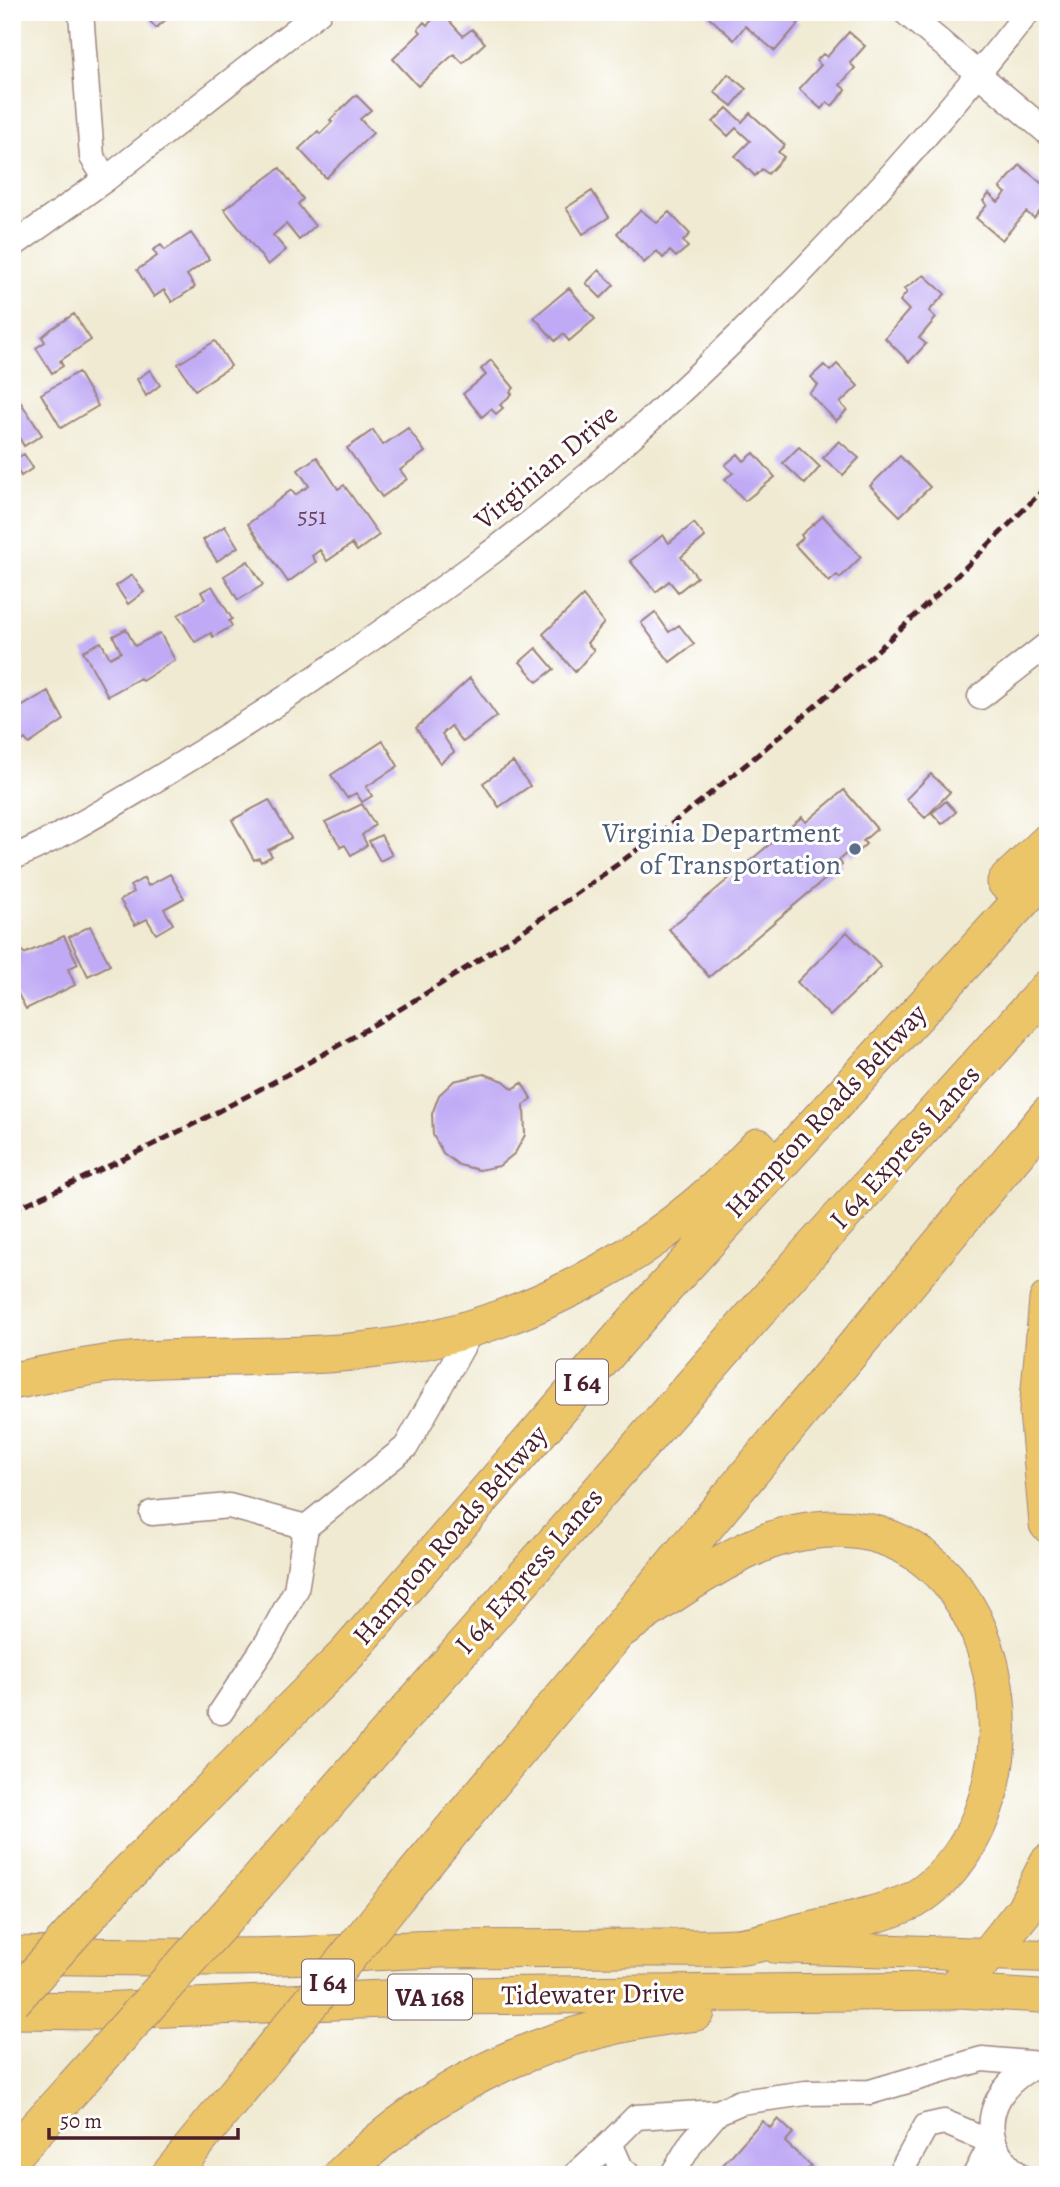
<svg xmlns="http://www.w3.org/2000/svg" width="1060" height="2187" viewBox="0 0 1060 2187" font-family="Alegreya,serif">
  <rect width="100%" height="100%" fill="#fff"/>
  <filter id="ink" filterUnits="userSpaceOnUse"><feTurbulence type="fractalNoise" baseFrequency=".0143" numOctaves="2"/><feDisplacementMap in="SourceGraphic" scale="14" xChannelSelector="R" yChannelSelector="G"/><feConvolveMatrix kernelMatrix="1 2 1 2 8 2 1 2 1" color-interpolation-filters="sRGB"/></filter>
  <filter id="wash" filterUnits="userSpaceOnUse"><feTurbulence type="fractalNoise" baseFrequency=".00686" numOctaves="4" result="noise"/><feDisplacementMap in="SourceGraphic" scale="28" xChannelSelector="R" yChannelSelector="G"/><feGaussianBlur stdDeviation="1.57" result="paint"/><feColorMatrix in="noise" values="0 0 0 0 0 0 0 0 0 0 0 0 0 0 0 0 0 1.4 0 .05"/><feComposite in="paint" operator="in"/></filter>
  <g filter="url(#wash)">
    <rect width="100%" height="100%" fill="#f0ead2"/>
    <g id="blocks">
      <path fill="#c0aaf5" d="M142,12H175L156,28Z
        M441,12L463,36L472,29L485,43L463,63L454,54L418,86L393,59L421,32L418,29L424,22L427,25Z
        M712,12H786L799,23L775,51L745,26L734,40L708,16Z
        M849,32L865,46L850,63L855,68L840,85L846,90L832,106L827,102L821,109L799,89L821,65L816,61L823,54L827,57Z
        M728,74L746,89L732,106L714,92Z
        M356,95L371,110L360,119L373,133L326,178L299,149L318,131L320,134L332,122L330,120Z
        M727,108L742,122L750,113L785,145L778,152L784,157L768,174L762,169L755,176L735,156L750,141L736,128L728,136L713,122Z
        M1020,165L1048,189V202L1034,218L1026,212L1002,240L976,218L987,205L983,201L989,194L998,202L1006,193L1000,188Z
        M280,168L303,199L298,204L315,226L299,240L286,224L273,235L286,250L268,265L224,209Z
        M592,191L609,217L583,234L566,208Z
        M641,210L657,223L669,212L690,234L683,241L688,247L676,257L670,251L663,258L657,251L644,263L617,233Z
        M191,233L209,259L187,275L195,287L172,302L164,290L154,297L137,270L157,256L153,250L161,245L165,250Z
        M599,270L614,285L601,298L586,283Z
        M924,275L945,294L929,311L936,318L919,338L926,344L909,362L885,338L909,310L900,301L907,292L904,289Z
        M569,288L595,319L569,341L563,334L555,341L534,317Z
        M74,314L91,340L60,361L63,366L52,373L36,348L45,342L42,337L51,329Z
        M215,341L231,366L195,390L178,364Z
        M491,360L514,388L510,392L512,394L500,405L503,408L496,414L491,409L482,417L463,394L486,375L481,369Z
        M837,364L858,386L840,403L847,410L836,421L809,393L818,385L811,377L824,365L830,371Z
        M150,370L160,385L146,396L137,379Z
        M78,372L98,406L61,428L41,394Z
        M12,389L42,435L24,446L12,426Z
        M408,428L425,452L400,470L407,479L382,497L347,448L373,430L383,445Z
        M839,441L859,458L843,475L823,458Z
        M799,447L820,467L805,484L783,463Z
        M754,453L775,477L745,501L725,479L733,473L725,465L738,454L744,461Z
        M24,454L33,468L21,476L12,461Z
        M900,456L930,487L900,516L870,486Z
        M317,457L338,489L344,485L379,535L357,551L352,544L327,561L320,550L312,556L316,562L288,582L248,524L291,490L295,495L309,486L298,470Z
        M823,516L861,557L840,578L837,575L829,582L795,545L803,538L801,535Z
        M694,523L705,537L681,557L697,577L678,592L669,581L656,592L630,561L663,535L669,543Z
        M225,526L238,547L217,561L203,540Z
        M248,561L263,585L238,600L224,576Z
        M132,575L144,592L128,604L116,586Z
        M212,586L232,619L229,621L232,626L213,637L211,633L195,642L178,615L205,599L201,592Z
        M583,596L604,623L587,643L594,650L575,672L543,634Z
        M655,612L669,632L679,625L694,644L670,662L641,623Z
        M126,629L135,646L160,633L175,660L142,681L140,678L108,696L83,651L101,642L110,658L121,652L113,636Z
        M536,648L554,669L537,682L520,662Z
        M470,678L497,716L463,742L451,726L442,734L454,752L440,763L416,728Z
        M48,691L64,720L29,744L25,739L12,747V703L16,710Z
        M383,741L398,766L366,787L372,796L362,802L356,793L347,798L331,775Z
        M513,762L530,786L499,807L483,783Z
        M931,774L950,792L925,818L906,799Z
        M844,790L877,829L863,841L866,844L852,857L848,852L839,860L842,865L709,977L669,929L802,817L806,822Z
        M269,800L291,838L268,850L272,856L261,862L259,858L254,860L232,820Z
        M946,801L956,812L942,824L932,813Z
        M362,804L375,825L362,835L367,845L351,855L345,845L341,847L325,822Z
        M381,835L392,855L380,861L369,841Z
        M170,874L184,898L164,909L173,924L156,934L147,919L135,925L120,900L134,892L130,886L144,878L148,886Z
        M90,926L110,965L88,976L69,937Z
        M847,932L881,967L830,1016L797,982Z
        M64,936L78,964L68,969L75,985L26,1009L12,983V955L22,950L24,954Z
        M484,1074L504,1081L513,1089L522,1083L532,1100L524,1105L525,1135L515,1153L499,1166L479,1170L459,1165L443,1153L433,1135L432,1114L439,1095L454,1081Z
        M778,2119L793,2133L785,2142L811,2166L803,2175H714L762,2121L770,2128Z"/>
    </g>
  </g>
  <g filter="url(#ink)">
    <use href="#blocks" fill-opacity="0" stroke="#9d847e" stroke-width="2"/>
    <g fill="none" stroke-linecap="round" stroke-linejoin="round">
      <defs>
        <path id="minor" d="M81,12L92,157L106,179
          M905,12L1048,133
          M12,246L106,179L319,12
          M980,697L1048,644
          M12,858C57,839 100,813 142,788C205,750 267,712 328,669C425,602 522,534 611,455C763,320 902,172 1028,12
          M152,1513L229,1506L306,1527L406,1447L474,1326
          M221,1712L268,1641L296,1590L306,1527
          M575,2175L610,2143
          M629,2175L621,2168L610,2143L636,2117L718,2112L741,2102L806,2093L870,2092L982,2059L1041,2064
          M672,2175L692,2142L718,2112
          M899,2175L926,2126L944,2122L992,2142L975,2175
          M1019,2175C971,2138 990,2081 1044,2063"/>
        <path id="major" d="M776,1947L1048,1956
          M951,1991L1048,1997"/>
        <path id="highway" d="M1006,882L1048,842
          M1048,1300L1038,1411L1048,1524
          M12,1381C56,1373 99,1363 143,1360C216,1355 288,1359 361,1351C513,1334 655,1259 758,1147
          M256,1884L806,1256L1048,988
          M114,1887L347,1654L649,1305L1048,872
          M398,1895L1048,1115
          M12,1955C102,1956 192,1959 281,1956C334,1955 388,1950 441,1949C508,1949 575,1948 643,1948C673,1948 705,1949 735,1947C757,1946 779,1937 801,1932C839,1923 878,1916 914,1900C1060,1810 1011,1485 792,1534C737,1546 663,1600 617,1632
          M12,2010L97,2011L456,1996L951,1991L991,1952L1025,1909L1048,1863
          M12,2156L75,2086
          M170,2175L257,2068
          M342,2175C441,2077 558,2027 696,2012"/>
      </defs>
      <use href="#minor" stroke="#9d847e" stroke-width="27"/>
      <use href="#major" stroke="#9d847e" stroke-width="34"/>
      <use href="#highway" stroke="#9d847e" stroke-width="39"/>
      <use href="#minor" stroke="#fff" stroke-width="24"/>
      <use href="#major" stroke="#ecc569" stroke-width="32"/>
      <use href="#highway" stroke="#ecc569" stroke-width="37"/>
      <path stroke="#4a1f2b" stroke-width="5" stroke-dasharray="10 5" stroke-linecap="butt" d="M12,1210C266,1099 518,951 733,775C844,685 948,587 1048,485"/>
      <defs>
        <path id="highway-bridge" d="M12,2001L114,1887
          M257,2068L398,1895
          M75,2086L256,1884"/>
      </defs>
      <use href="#highway-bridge" stroke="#9d847e" stroke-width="39" stroke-linecap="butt"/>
      <use href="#highway-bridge" stroke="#ecc569" stroke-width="37"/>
    </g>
  </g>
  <circle fill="#5c6f8a" stroke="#fff" stroke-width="2.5" cx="855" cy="849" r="7"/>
  <g text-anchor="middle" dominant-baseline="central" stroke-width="6" stroke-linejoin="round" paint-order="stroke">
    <g font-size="24" fill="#68425e">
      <text x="312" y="516">551</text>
    </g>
    <g fill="#fff" stroke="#80626b" stroke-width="2">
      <rect x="556" y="1359.5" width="52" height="45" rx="5"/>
      <rect x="302" y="1959.5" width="52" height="45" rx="5"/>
      <rect x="388" y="1974.5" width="84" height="45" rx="5"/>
    </g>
    <g font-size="26" font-weight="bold" fill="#4a1f2b">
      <text x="582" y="1382">I 64</text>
      <text x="328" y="1982">I 64</text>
      <text x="430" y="1997">VA 168</text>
    </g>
    <g font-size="28" fill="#4a1f2b" stroke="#fff">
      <text transform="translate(546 467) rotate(-40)">Virginian Drive</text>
      <text transform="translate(826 1111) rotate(-47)">Hampton Roads Beltway</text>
      <text transform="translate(905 1147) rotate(-48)">I 64 Express Lanes</text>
      <text transform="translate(450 1535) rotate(-49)">Hampton Roads Beltway</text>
      <text transform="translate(529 1571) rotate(-49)">I 64 Express Lanes</text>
      <text transform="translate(593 1994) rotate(-1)">Tidewater Drive</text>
    </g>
    <g font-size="28" fill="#4e5e75" stroke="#fff" text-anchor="end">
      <text x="841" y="833">Virginia Department<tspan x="841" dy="32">of Transportation</tspan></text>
    </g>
  </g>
  <rect width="1060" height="2187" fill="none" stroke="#fff" stroke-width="42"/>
  <path d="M49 2128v10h189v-10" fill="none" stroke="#4a1f2b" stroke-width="3.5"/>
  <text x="60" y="2128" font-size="21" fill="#4a1f2b" stroke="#ffffff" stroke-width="5" paint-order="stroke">50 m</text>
</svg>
